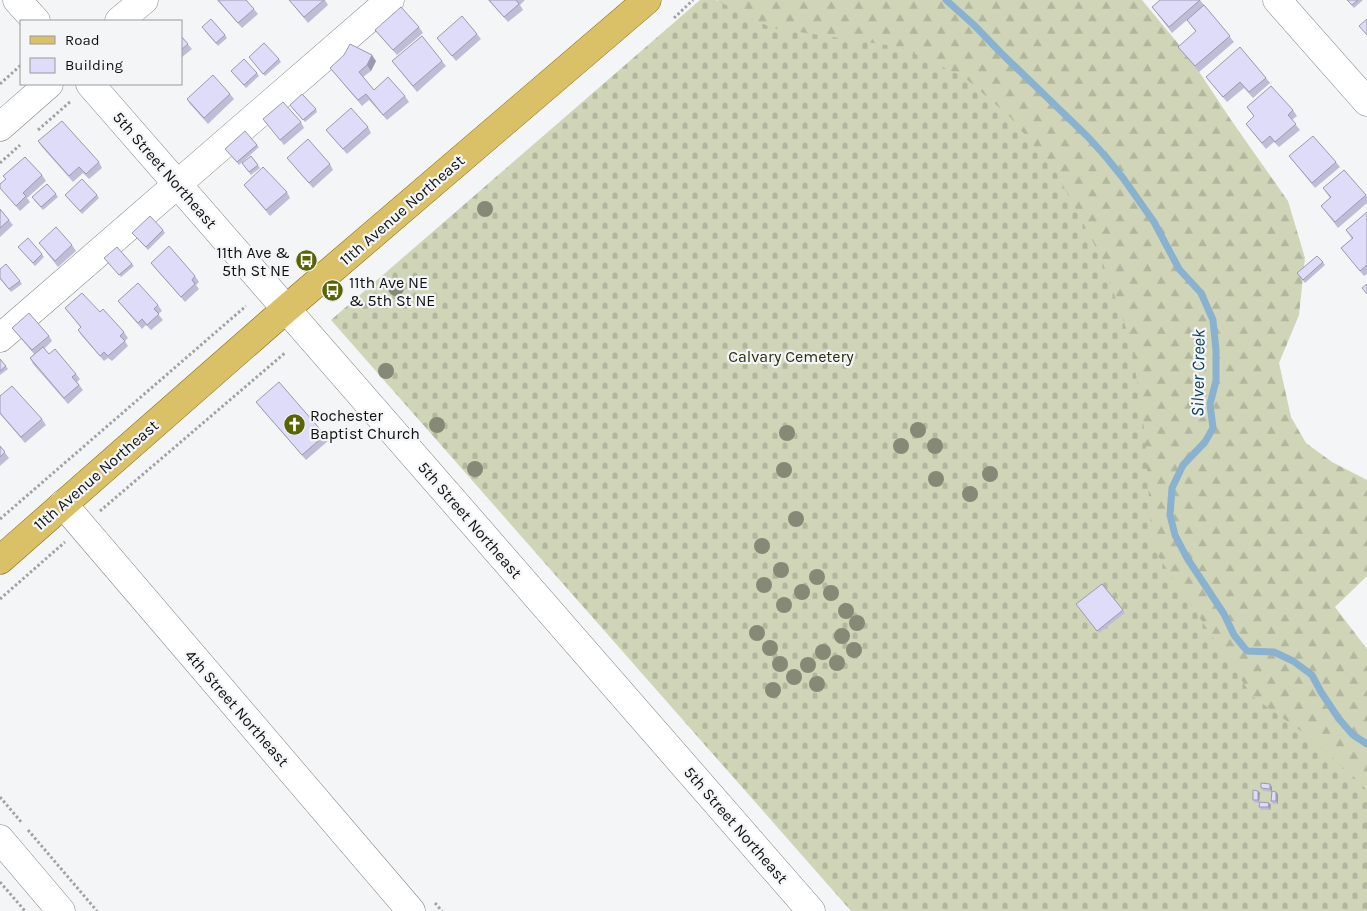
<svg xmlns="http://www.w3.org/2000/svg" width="1367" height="911" viewBox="0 0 1367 911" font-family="Karla,sans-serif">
  <defs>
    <pattern id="forest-firs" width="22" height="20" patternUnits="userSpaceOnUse" patternTransform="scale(1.25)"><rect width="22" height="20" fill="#d0d5b8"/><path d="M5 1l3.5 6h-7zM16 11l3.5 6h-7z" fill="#b2b69d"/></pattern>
    <pattern id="cemetery-stones" width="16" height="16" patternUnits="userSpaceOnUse" patternTransform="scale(1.25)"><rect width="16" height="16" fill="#d0d5b8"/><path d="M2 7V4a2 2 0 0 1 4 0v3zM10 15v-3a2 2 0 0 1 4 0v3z" fill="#b2b69d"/></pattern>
  </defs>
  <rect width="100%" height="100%" fill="#f4f5f7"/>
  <path fill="url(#forest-firs)" d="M718,0H1142L1190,58L1231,120L1288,201L1305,258L1299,315L1279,363L1291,417L1306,443L1332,462L1367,480V576L1335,607L1367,649V856L710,16Z"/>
  <path fill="url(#cemetery-stones)" d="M700,0H716L772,28L900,47L964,77L1010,117L1057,174L1100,255L1131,342L1145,435L1152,547L1253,697L1315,741L1367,790V911H851L331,320Z"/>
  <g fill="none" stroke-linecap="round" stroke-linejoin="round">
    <path stroke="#89b1d0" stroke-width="7" d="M946,0L974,25L1001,53L1088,137L1106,157L1123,178L1154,222L1179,269L1201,293L1213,320L1216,350V381L1210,404L1213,428L1205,442L1183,465L1172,488L1170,515L1175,535L1187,558L1224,614L1234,635L1247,651L1274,652L1293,661L1312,675L1321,692L1339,719L1353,735L1367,744"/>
    <defs>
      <path id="minor" d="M17,0L36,21
        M1277,0L1367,102
        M119,21L144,0
        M90,84L811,911
        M0,127L49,84
        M0,338L390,0
        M63,504L411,911
        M0,839L61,911"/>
      <path id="major" d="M0,560L286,309L647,0"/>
    </defs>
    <use href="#minor" stroke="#818284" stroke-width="29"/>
    <use href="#major" stroke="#846809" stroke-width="29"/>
    <path stroke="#a1a2a4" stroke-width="3" stroke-dasharray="2.5 2.5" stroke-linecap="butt" d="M674,18L693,0
      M0,84L21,65
      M38,130L71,101
      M0,163L20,145
      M100,511L286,352
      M0,519L246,306
      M0,599L65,542
      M0,797L22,823
      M28,830L97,911
      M0,882L25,911
      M435,903L442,911"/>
    <use href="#minor" stroke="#fff" stroke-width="28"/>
    <use href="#major" stroke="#dac168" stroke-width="28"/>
  </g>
  <g fill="#868976">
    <circle cx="485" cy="209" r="8"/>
    <circle cx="396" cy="288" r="8"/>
    <circle cx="386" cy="371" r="8"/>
    <circle cx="437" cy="425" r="8"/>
    <circle cx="918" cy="430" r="8"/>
    <circle cx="787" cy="433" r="8"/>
    <circle cx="901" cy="446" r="8"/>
    <circle cx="935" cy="446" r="8"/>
    <circle cx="475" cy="469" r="8"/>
    <circle cx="784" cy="470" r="8"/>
    <circle cx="990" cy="474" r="8"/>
    <circle cx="936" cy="479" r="8"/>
    <circle cx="970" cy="494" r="8"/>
    <circle cx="796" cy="519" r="8"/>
    <circle cx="762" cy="546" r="8"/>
    <circle cx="781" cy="570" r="8"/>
    <circle cx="817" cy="577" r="8"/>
    <circle cx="764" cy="585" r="8"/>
    <circle cx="802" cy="592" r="8"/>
    <circle cx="831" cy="593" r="8"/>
    <circle cx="784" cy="605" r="8"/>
    <circle cx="846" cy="611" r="8"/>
    <circle cx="857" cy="623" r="8"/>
    <circle cx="757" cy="633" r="8"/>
    <circle cx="842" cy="636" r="8"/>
    <circle cx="770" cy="648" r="8"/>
    <circle cx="854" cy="650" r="8"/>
    <circle cx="823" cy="652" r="8"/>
    <circle cx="837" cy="663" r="8"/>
    <circle cx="780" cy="664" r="8"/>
    <circle cx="808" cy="665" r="8"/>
    <circle cx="794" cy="677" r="8"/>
    <circle cx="817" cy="684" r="8"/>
    <circle cx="773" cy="690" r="8"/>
  </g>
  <path fill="#bfbdd5" d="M217,0H246L258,14L242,28Z
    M289,0H325L328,5L308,23Z
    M488,0H525L520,5L523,10L508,22Z
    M1200,0L1234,42L1199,72L1178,47L1196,32L1187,20L1172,33L1152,7Z
    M1347,0H1363L1354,8Z
    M419,27L423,33L397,55L379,35L375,30Z
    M204,30L225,35L227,38L218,46Z
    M477,34L481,39L456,61L437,38Z
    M181,36L192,49L181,58Z
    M249,57L279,59L281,62L265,76Z
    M376,61L371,71L363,77L374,90L405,96L409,102L387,120L369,100L362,106L330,68Z
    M392,61H442L446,66L417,92Z
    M231,71L257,73L259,76L246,88Z
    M1206,77L1266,78L1270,83L1253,98L1244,88L1227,102Z
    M230,94L234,99L208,124L190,104L187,99Z
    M1247,107L1293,110L1297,116L1292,120L1300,130L1279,147L1274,142L1266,149L1246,124L1254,116Z
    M292,108L316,109L317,112L305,122Z
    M263,119L301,122L304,128L284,145Z
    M368,127L371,133L347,154L330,135L326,130Z
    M38,141L99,162L102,168L89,179L83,173L73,182L42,147Z
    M257,145L259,147L239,165L227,151Z
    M251,156L260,168L251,175L242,163Z
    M1289,156L1336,162L1340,167L1315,188Z
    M287,158L330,164L333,170L313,188L291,163Z
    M42,175L46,181L27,198L30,202L20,211L0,188V184L6,179L3,176Z
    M244,185L287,192L290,198L270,216L248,190Z
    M1323,188L1366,195L1367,197V203L1338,228L1321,206L1330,198Z
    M56,194L58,197L43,210L34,200Z
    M65,195H97L99,198L82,214Z
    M0,209L13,225L0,237Z
    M1367,212V274L1364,276L1341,248L1352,239L1346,230Z
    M163,230L165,233L148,250L132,233Z
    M39,243L72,245L76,251L58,267Z
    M18,247L42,254L44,257L35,266Z
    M104,258L132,264L134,266L121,277Z
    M1323,262L1325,265L1305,283L1299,276Z
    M151,263L195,276L199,282L196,285L199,289L185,302L155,268Z
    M0,279L20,281L22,284L11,292Z
    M118,301L158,305L162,311L158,314L163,320L151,330L146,325L142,329L122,306Z
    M65,308L100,312L124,332L128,338L125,341L128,346L112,361L108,358L104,361L82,336L78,330L81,328Z
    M12,328L49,336L52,341L44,349L49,354L76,374L80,379L77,382L83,390L68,404L33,364L30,358L34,354Z
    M0,359L8,369L0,375Z
    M0,396L42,419L46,425L25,443L0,414Z
    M256,402L325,435L328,441L306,460L260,407Z
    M0,446L9,458L0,466Z
    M1102,584L1125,613L1099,633L1076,604Z
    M1272,787V791L1278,794V804H1273L1271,801L1272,792L1263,791L1261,788Z
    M1258,791L1260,793L1259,802L1271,805L1270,810H1261L1259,807V803H1255L1253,800Z"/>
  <path fill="#9b9aae" d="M372,55L376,61L371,71L367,65Z
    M1270,784L1272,787V792L1270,789Z
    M1258,791L1260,793L1259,803L1258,800Z
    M1276,792L1278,794V804L1276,801Z
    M1269,803L1271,805L1270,810L1268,807Z"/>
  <path fill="#dedcf8" stroke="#9b9aae" d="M218,0H246L254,9L238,23Z
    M289,0H324L304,17Z
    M489,0H516L519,4L504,17Z
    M1160,0H1200L1169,27L1152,7Z
    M1347,0H1358L1352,5Z
    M1204,5L1230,36L1195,66L1178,47L1196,31L1187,20Z
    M401,7L419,27L393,50L375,30Z
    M462,16L477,34L452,56L437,38Z
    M211,19L225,35L216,43L202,27Z
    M1367,19V35L1359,26Z
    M181,36L188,44L181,50Z
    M422,36L442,61L413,86L392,61Z
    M264,43L279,59L263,74L249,57Z
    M350,44L372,55L367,65L359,72L374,90L388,77L405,96L383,115L366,94L358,100L330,68L344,55Z
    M1240,47L1266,78L1249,92L1240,82L1223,97L1206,77Z
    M244,59L257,73L244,85L231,71Z
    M213,75L230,94L204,118L187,99Z
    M1271,86L1293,110L1288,115L1296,124L1275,142L1270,136L1262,143L1246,124L1254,116L1247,107Z
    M302,94L316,109L303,120L290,105Z
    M283,102L301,122L280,140L263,119Z
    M351,108L368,127L343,149L326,130Z
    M62,121L99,162L86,174L79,167L69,176L38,141Z
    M245,131L257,145L237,162L225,149Z
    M1313,136L1336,162L1312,183L1289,156Z
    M308,139L330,164L309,183L287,158Z
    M251,156L258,165L249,172L242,163Z
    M25,157L42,175L23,193L26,196L16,206L0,188V184L6,179L3,176Z
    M263,167L287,192L266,210L244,185Z
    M1344,170L1366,195L1335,222L1321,206L1331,197L1323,188Z
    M82,179L97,195L80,211L65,195Z
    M47,184L56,194L41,207L32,197Z
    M0,209L9,220L0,228Z
    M1367,212V265L1360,271L1341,248L1353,238L1346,230Z
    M150,216L163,230L146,247L132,233Z
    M56,227L72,245L55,261L39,243Z
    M28,238L42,254L33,263L18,247Z
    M169,246L195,276L192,280L195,284L181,297L151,263Z
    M117,247L132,264L119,275L104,258Z
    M1317,256L1323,262L1303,280L1297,273Z
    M6,264L20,281L9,289L0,278V269Z
    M138,283L158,305L154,309L159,314L147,325L142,319L138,323L118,301Z
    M1367,284V294L1362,288Z
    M82,293L100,312L103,309L124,332L120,336L125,341L108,356L104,352L100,356L78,330L81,327L65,308Z
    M29,313L49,336L32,350L12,328Z
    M43,347L49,354L55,349L76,374L72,377L79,385L64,398L30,358Z
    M0,359L6,366L0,371Z
    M279,382L325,435L302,455L256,402Z
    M12,386L42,419L21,437L0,413V396Z
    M0,446L5,452L0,457Z
    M1102,584L1123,610L1097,631L1076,604Z
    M1261,783L1270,784V789L1261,788Z
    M1253,790L1258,791V800H1253Z
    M1272,791L1276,792V801H1271Z
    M1260,802L1269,803L1268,807H1259Z"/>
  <defs>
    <symbol id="bus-disc" viewBox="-11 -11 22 22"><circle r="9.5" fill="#596404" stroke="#f4f5f7"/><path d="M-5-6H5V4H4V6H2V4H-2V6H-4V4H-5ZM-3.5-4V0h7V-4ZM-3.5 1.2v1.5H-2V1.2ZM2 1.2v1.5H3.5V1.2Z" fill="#fff"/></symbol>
    <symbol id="church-disc" viewBox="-11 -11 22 22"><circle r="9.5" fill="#596404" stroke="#f4f5f7"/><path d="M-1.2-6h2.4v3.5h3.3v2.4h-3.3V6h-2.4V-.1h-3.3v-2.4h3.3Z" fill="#fff"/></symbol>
  </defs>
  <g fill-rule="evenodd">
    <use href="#bus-disc" x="294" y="248" width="25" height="25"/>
    <use href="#bus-disc" x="320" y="278" width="25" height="25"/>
    <use href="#church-disc" x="282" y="412" width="25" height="25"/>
  </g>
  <g text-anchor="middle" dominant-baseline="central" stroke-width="4.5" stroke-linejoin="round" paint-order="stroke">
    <g font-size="16" fill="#121213" stroke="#f4f5f7">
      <text transform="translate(165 170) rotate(49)">5th Street Northeast</text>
      <text transform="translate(402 210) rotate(-41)">11th Avenue Northeast</text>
      <text transform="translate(96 475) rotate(-41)">11th Avenue Northeast</text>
      <text transform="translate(470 520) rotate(49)">5th Street Northeast</text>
      <text transform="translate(237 708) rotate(49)">4th Street Northeast</text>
      <text transform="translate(736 825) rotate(49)">5th Street Northeast</text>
    </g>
    <g font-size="16" fill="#121213" stroke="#f4f5f7" text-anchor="start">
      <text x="290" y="252" text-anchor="end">11th Ave &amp;<tspan x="290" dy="18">5th St NE</tspan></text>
      <text x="349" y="282">11th Ave NE<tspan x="349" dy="18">&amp; 5th St NE</tspan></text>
      <text x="310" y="415">Rochester<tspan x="310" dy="18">Baptist Church</tspan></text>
    </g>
    <g font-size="16" fill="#2c300c" stroke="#f4f5f7">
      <text x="791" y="356">Calvary Cemetery</text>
    </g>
    <g font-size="18" font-style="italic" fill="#0d3e5d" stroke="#f4f5f7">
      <text transform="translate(1198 373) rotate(-89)">Silver Creek</text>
    </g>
  </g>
  <rect x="20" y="20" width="162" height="65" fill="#f4f5f7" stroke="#9a9a9c"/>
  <rect x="30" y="36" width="25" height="8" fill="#dac168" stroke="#9a9a9c"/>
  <text x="65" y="45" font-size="15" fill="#121213">Road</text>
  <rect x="30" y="58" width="25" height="15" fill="#dedcf8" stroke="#9a9a9c"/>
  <text x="65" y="70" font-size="15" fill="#121213">Building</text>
</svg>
